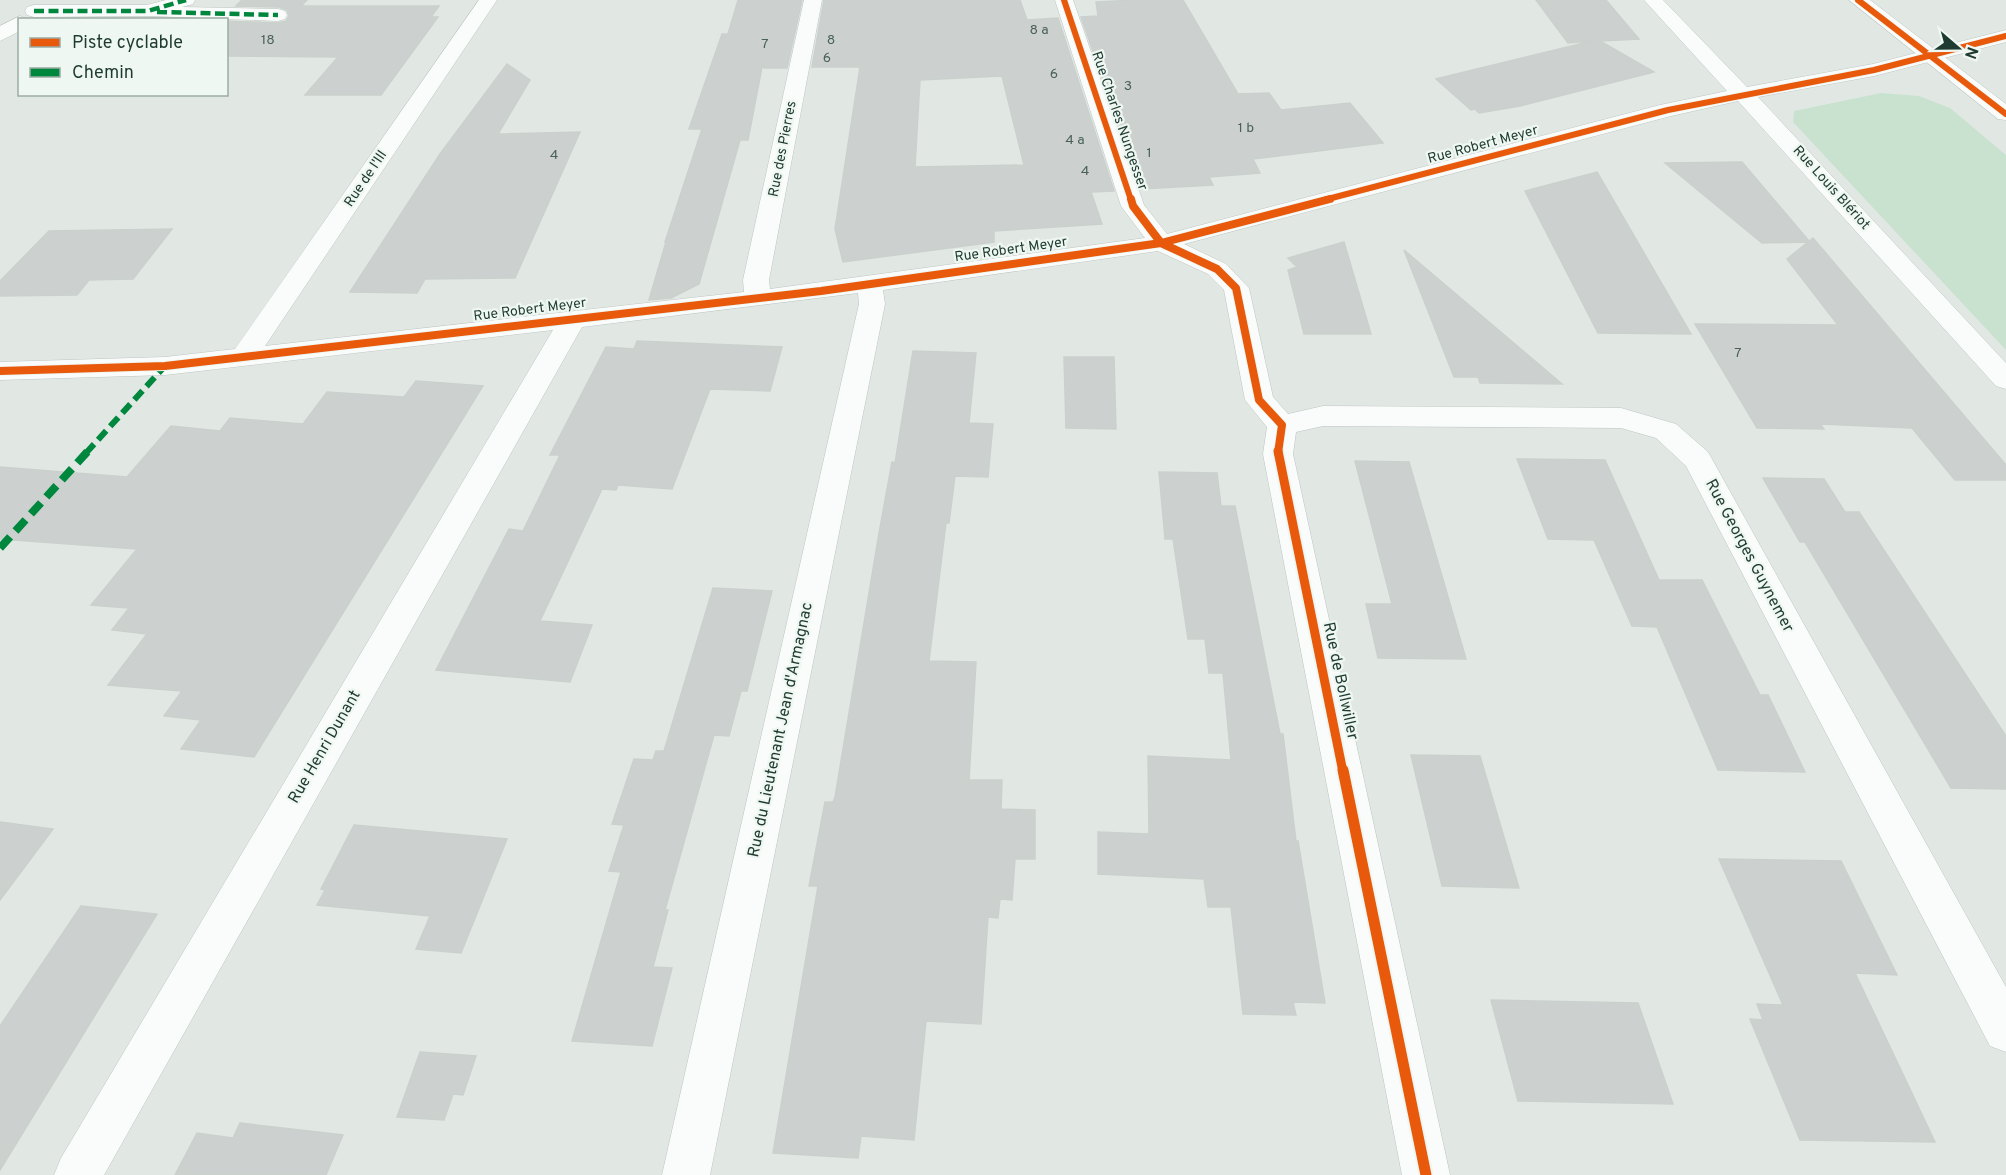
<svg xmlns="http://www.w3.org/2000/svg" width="2006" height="1175" viewBox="0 0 2006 1175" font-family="Overpass,sans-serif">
  <rect width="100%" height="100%" fill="#e1e8e4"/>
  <path fill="#c9e2cf" d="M1881,93L1919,96L1950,108L2006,155V350L1793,122L1794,111Z"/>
  <path fill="#ccd1cf" stroke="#cad1cd" stroke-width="1.5" fill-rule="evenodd" d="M242,0H307L301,6H439L431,17H438L381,95H305L338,57L226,56V21L278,23L286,21L289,16L287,10L279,7L236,6Z
    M738,0H802L787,68H764L763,62L748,140H740L699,284L671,298L649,300L666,242H665L702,129H689L722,34H728Z
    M824,0H1020L1027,20L1058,18L1114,191L1091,192L1102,224L994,231V242L843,262L835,229L860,67H812ZM1002,76L1024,165L915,167L920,80Z
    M1136,0H1183L1238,94L1269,93L1281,110L1350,103L1383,143L1253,159L1260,173L1209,177L1213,185L1141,189L1081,17L1098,16L1096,2Z
    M1536,0H1606L1639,39L1600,41L1654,72L1520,106L1479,113L1475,109L1471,110L1436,79L1592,41L1568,43Z
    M507,64L530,80L498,134L580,132L515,278L425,279L417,293L350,292L440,154Z
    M1742,162L1809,241L1813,238L1983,438L2006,465V480H1955L1912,428L1820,424L1824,429L1757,428L1695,324L1838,325L1787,259L1808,242L1762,243L1665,163Z
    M1597,172L1691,334L1598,333L1525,191Z
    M172,229L133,279L89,280L77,295L0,296V281L49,231Z
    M1344,242L1371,334H1304L1288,270L1297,267L1288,258Z
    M1404,250L1562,384L1480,383L1478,377H1454Z
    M637,341L782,347L770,391L710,389L672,489L618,485L616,490L602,489L540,621L592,625L570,682L436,670L509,529L523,531L560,455H550L606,347L634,349Z
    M913,351L976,353L969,423L993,424L988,477L955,476L949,523H946L929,661L976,662L969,780H1002L1001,809L1035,810V859H1015L1012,900L1000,899L998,918L988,917L981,1024L926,1021L914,1140L861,1136L858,1158L773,1153L818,886H809L825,802H833L835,797L879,533L892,462L895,463Z
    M1064,357H1114L1116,429L1066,428Z
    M416,381L483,386L254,757L181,749L201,720L164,716L182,691L108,685L147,634L112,630L129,608L91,605L137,549L0,539V467L127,477L171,426L220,431L230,418L303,424L327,392L404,397Z
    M1517,459L1605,460L1659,580H1702L1760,695H1768L1805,772L1718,770L1657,627L1632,626L1594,540L1548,539Z
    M1355,461L1409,462L1466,659L1378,658L1366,604H1392Z
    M1159,472L1217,473L1221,506H1235L1280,734H1283L1296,841H1298L1325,1003L1293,1002L1296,1015L1243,1014L1231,907H1208L1204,879L1098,874V832L1149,834L1148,756L1231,760L1223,673H1209L1205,639H1188L1173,539H1165Z
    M1763,478L1824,479L1845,512H1859L2006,736V789L1951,788L1805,542H1800Z
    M713,588L772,591L747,691H741L729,736L714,735L665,910H668L653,967L672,968L652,1046L572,1041L621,872L609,871L624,825L612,824L634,759L653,760L656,751H664Z
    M1411,755L1480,756L1519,888L1442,886Z
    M0,822L53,829L0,900Z
    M354,825L507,839L461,953L416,949L430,916L317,905L325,890L321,889Z
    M1719,859L1841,861L1897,975L1855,973L1935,1142L1800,1140L1750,1019L1763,1020L1757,1004L1783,1005Z
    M81,906L157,914L0,1170V1026Z
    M1491,1000L1638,1003L1673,1104L1518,1101Z
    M420,1052L476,1056L463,1095L453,1094L444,1120L397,1117Z
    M240,1123L343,1135L326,1175H175L197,1133L233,1138Z"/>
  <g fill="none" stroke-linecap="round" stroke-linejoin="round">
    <defs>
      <path id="street" d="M166,0H195L193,4L182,7L278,9L285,11L287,15L285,19L278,21L152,16L34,17L27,15L25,11L27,7L34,5H147Z
        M479,0H497L265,346L744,292L743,280L804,0H822L769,280L770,289L1145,238L1121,206L1055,0H1073L1144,205L1167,234L1660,105L1727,91L1644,0H1663L1747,87L1873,64L2006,30V42L1874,76L1758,97L2006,363V389L1996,386L1738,101L1671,116L1184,244L1226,264L1249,288L1273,397L1288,414L1323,406L1621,408L1676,424L1708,452L2006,987V1052L1990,1046L1686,466L1656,438L1621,428L1323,426L1296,432L1293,454L1450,1175H1402L1263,454L1267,427L1245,400L1224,290L1208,274L1158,251L883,290L885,304L710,1175H662L859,304L858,293L582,327L104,1175H54L61,1158L553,330L165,375L0,380V362L165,357L235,349Z
        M20,16L28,20H20V31L0,41V26Z"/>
      <path id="secondary" d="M1849,0H1870L2006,104V120L1998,119Z"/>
    </defs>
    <use href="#street" stroke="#bec5c1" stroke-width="1"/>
    <use href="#secondary" stroke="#bbc4c0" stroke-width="1"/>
    <use href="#street" fill="#fafcfb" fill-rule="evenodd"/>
    <use href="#secondary" fill="#fafcfb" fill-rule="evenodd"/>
    <path stroke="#00873e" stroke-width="4.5" stroke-dasharray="10 4.5" stroke-linecap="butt" d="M34,11H148L186,0
      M157,12L278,15"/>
    <path stroke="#00873e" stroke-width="6" stroke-dasharray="12 6" stroke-linecap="butt" d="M86,453L165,366"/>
    <path stroke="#00873e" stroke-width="8" stroke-dasharray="15 8" stroke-linecap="butt" d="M0,548L88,451"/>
    <defs>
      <path id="cycleway-far3" d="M1064,0L1131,200
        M1858,0L2006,114
        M1324,200L1668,110L1874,70L2006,36"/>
      <path id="cycleway-far2" d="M1131,199L1133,206L1161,243L1217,269L1236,288L1259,400L1282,425L1278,453
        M0,371L165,366L821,291L1161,243L1330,199"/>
      <path id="cycleway-far1" d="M1278,451L1343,772"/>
      <path id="cycleway" d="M1343,770L1426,1175"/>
    </defs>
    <use href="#cycleway-far3" stroke="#eff7f2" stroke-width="8"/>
    <use href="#cycleway-far2" stroke="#eff7f2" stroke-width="10"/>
    <use href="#cycleway-far1" stroke="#eff7f2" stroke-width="13"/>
    <use href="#cycleway" stroke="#eff7f2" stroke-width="15"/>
    <use href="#cycleway-far3" stroke="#e8590c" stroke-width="6"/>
    <use href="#cycleway-far2" stroke="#e8590c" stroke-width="8"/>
    <use href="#cycleway-far1" stroke="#e8590c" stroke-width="9"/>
    <use href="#cycleway" stroke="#e8590c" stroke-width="11"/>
  </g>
  <g text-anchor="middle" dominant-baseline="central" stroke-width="4.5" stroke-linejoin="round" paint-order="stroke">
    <g font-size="14" fill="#4a6058">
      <text x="1039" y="30">8 a</text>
      <text x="268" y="40">18</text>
      <text x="831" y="40">8</text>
      <text x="765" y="44">7</text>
      <text x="827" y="58">6</text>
      <text x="1054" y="74">6</text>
      <text x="1128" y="86">3</text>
      <text x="1246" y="128">1 b</text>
      <text x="1075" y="140">4 a</text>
      <text x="1149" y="153">1</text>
      <text x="554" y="155">4</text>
      <text x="1085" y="171">4</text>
      <text x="1738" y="353">7</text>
    </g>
    <g font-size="14" fill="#1f3b31" stroke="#eff7f2">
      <text transform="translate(1119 121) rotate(71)">Rue Charles Nungesser</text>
      <text transform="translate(1483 145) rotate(-15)">Rue Robert Meyer</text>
      <text transform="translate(783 149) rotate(-79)">Rue des Pierres</text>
      <text transform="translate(366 179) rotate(-56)">Rue de l'Ill</text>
      <text transform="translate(1831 188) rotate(48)">Rue Louis Blériot</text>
      <text transform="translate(1011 250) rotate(-8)">Rue Robert Meyer</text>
      <text transform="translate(530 310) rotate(-7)">Rue Robert Meyer</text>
    </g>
    <g font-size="16" fill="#1f3b31" stroke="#eff7f2">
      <text transform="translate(1749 556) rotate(62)">Rue Georges Guynemer</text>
      <text transform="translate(1340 681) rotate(78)">Rue de Bollwiller</text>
      <text transform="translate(781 730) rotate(-78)">Rue du Lieutenant Jean d'Armagnac</text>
      <text transform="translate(325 747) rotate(-60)">Rue Henri Dunant</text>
    </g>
  </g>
  <rect x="18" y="18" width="210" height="78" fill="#eff7f2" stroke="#9caca5" stroke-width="1.5"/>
  <rect x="30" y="38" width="30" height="9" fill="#e8590c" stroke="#9caca5" stroke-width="1.5"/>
  <text x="72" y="48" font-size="18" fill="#1f3b31">Piste cyclable</text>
  <rect x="30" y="68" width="30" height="9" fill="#00873e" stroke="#9caca5" stroke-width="1.5"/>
  <text x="72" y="78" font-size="18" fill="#1f3b31">Chemin</text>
  <g transform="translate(1958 48) rotate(110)" stroke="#eff7f2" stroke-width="4.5" paint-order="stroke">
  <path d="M0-4.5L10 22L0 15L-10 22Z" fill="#1f3b31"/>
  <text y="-9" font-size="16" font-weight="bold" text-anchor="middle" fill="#1f3b31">N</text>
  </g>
</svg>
